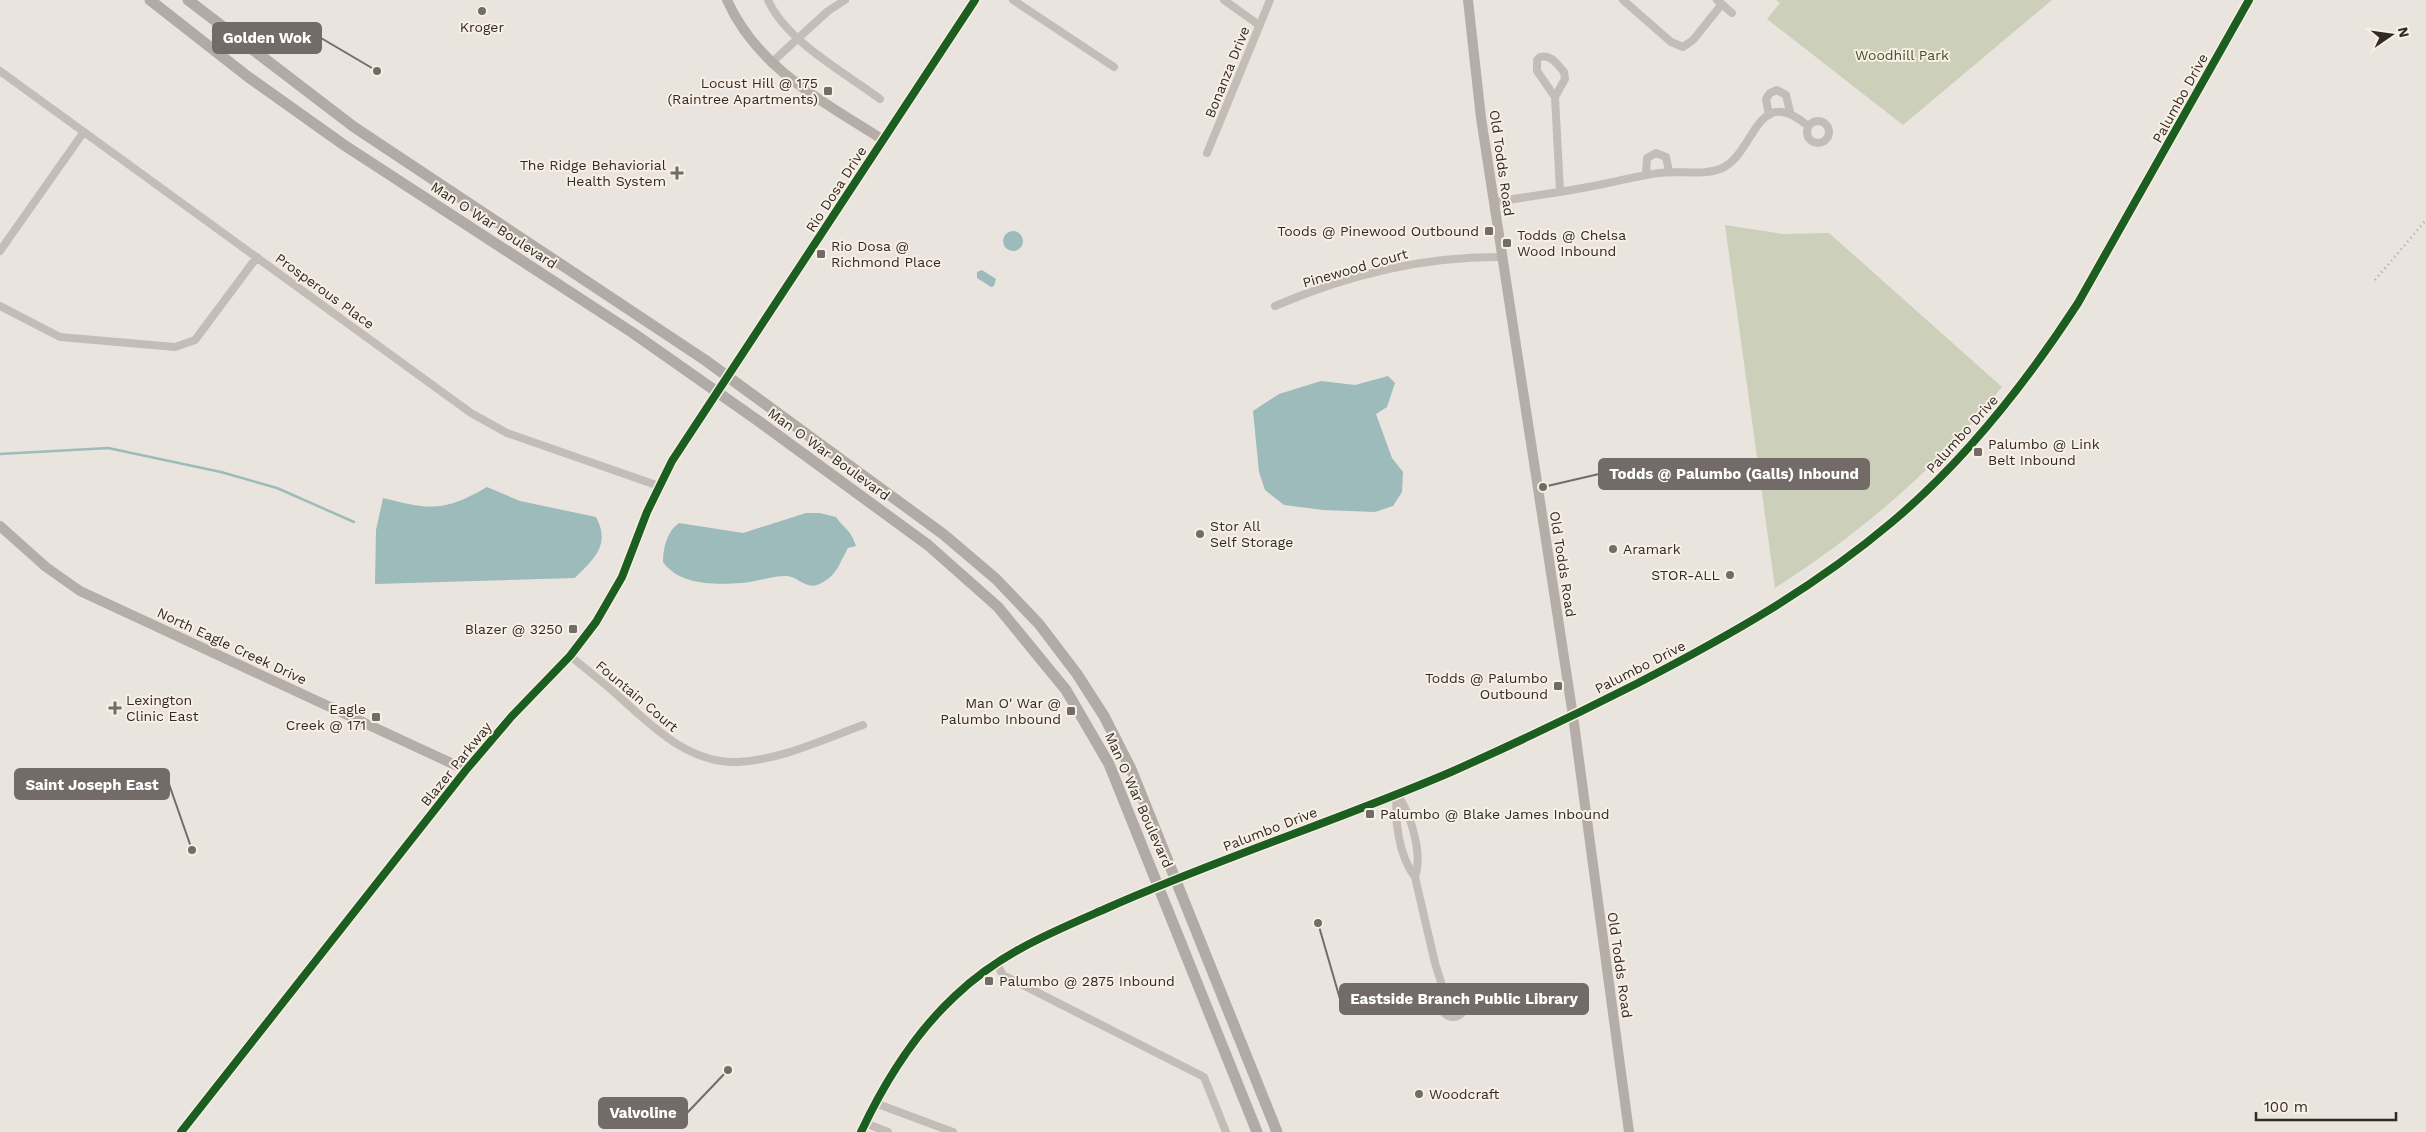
<svg xmlns="http://www.w3.org/2000/svg" width="2426" height="1132" viewBox="0 0 2426 1132" font-family="'Work Sans',sans-serif">
  <rect width="100%" height="100%" fill="#eae4de"/>
  <path fill="#cccfb9" d="M1776,0H2052L1903,125L1767,19L1780,3Z
    M1725,225L1783,234L1829,233L2002,387C1939,466 1861,533 1775,588Z"/>
  <path fill="#9cbbba" d="M1003 241a10 10 0 1 1 20 0a10 10 0 1 1-20 0Z
    M982,270L996,279L994,286L991,287L977,278V272Z
    M1388,376L1395,383L1387,407L1376,414L1392,458L1403,472L1402,492L1393,506L1375,512L1323,510L1284,505L1265,490L1259,472L1253,411L1279,394L1321,381L1355,385Z
    M487,487L520,501L596,517C611,545 594,559 575,578L375,584L376,530L383,498C430,510 444,512 487,487Z
    M806,513H820L836,517C845,530 850,528 856,546L848,548C839,564 836,578 817,585C806,589 797,576 786,576C771,576 756,582 741,583C715,585 679,585 663,562C663,548 667,531 679,523L743,533Z"/>
  <g fill="none" stroke-linecap="round" stroke-linejoin="round">
    <path stroke="#9cbbba" stroke-width="2.5" d="M0,454L108,448L221,472L277,488L354,522"/>
    <path stroke="#c3bcb7" stroke-width="8" d="M768,0C786,41 844,72 880,99
      M1013,0L1114,67
      M1224,0L1259,25
      M1623,0L1671,42L1683,47L1693,40L1722,4
      M1717,0L1732,13
      M771,63L828,11L845,0
      M0,71L471,413L507,433L659,486
      M1555,97L1537,71V60L1540,57C1551,54 1557,64 1564,72L1565,79L1555,97L1560,191
      M1769,115L1766,99L1770,93L1777,90L1786,95L1790,112
      M1807 132a11 11 0 1 1 22 0a11 11 0 1 1-22 0Z
      M1207,153L1270,0
      M1646,175L1647,158L1656,153L1666,157L1669,171
      M1494,202C1525,197 1557,193 1588,187C1612,183 1635,176 1659,173C1678,170 1701,176 1720,169C1756,155 1755,81 1808,126
      M0,251L83,133
      M0,306L60,337L175,347L195,340L257,257
      M1275,306C1347,275 1424,256 1503,257
      M570,656C585,668 600,680 615,693C650,724 687,764 738,762C781,760 824,739 863,725
      M1397,794C1394,820 1399,856 1415,877L1435,963L1445,995
      M1397,794C1411,814 1423,854 1415,877
      M996,963L1003,975L1204,1077L1226,1132
      M1441 1005a12 12 0 1 1 24 0a12 12 0 1 1-24 0Z
      M875,1103L953,1132
      M865,1123L888,1132"/>
    <path stroke="#b4ada8" stroke-width="10" d="M727,0C757,68 824,102 883,140
      M1468,0L1481,118L1573,716L1629,1132
      M0,526L46,567L80,591L466,770
      M181,1132L466,770L512,716L570,656L596,622L622,577L647,512L672,461L975,0
      M861,1132C885,1081 914,1034 955,996C1000,953 1050,933 1105,909C1219,858 1337,821 1451,772C1514,744 1575,715 1636,684C1727,637 1814,588 1892,522C1966,460 2026,383 2078,303L2249,0"/>
    <path stroke="#b1aba7" stroke-width="11" d="M150,0L247,76L344,145L633,333L757,420L928,545L998,607L1066,690L1109,764L1257,1132
      M188,0L354,127L705,360L943,534L996,579L1039,624L1077,674L1104,716L1131,769L1277,1132"/>
    <path stroke="#aaa5a2" stroke-width="2.5" stroke-dasharray="1 4" stroke-linecap="butt" d="M2375,280L2426,220"/>
    <defs>
      <path id="cycleway" d="M181,1132L466,770L512,716L570,656L596,622L622,577L647,512L672,461L975,0
        M861,1132C885,1081 914,1034 955,996C1000,953 1050,933 1105,909C1219,858 1337,821 1451,772C1514,744 1575,715 1636,684C1727,637 1814,588 1892,522C1966,460 2026,383 2078,303L2249,0"/>
    </defs>
    <use href="#cycleway" stroke="#f8efe5" stroke-width="11"/>
    <use href="#cycleway" stroke="#1b5e20" stroke-width="8"/>
  </g>
  <g fill="#736b67" stroke="#f8efe5" stroke-width="2">
    <circle cx="482" cy="11" r="5"/>
    <rect x="823" y="86" width="10" height="10" rx="2.5"/>
    <path d="M674.5 165.5h5v5h5v5h-5v5h-5v-5h-5v-5h5z"/>
    <rect x="1484" y="226" width="10" height="10" rx="2.5"/>
    <rect x="1502" y="238" width="10" height="10" rx="2.5"/>
    <rect x="816" y="249" width="10" height="10" rx="2.5"/>
    <rect x="1973" y="447" width="10" height="10" rx="2.5"/>
    <circle cx="1200" cy="534" r="5"/>
    <circle cx="1613" cy="549" r="5"/>
    <circle cx="1730" cy="575" r="5"/>
    <rect x="568" y="624" width="10" height="10" rx="2.5"/>
    <rect x="1553" y="681" width="10" height="10" rx="2.5"/>
    <path d="M112.5 700.5h5v5h5v5h-5v5h-5v-5h-5v-5h5z"/>
    <rect x="1066" y="706" width="10" height="10" rx="2.5"/>
    <rect x="371" y="712" width="10" height="10" rx="2.5"/>
    <rect x="1365" y="809" width="10" height="10" rx="2.5"/>
    <rect x="984" y="976" width="10" height="10" rx="2.5"/>
    <circle cx="1419" cy="1094" r="5"/>
  </g>
  <g text-anchor="middle" dominant-baseline="central" stroke-width="4" stroke-linejoin="round" paint-order="stroke">
    <g font-size="14" fill="#332a27" stroke="#f8efe5" text-anchor="start">
      <text x="482" y="27" text-anchor="middle">Kroger</text>
      <text x="818" y="83" text-anchor="end">Locust Hill @ 175<tspan x="818" dy="16">(Raintree Apartments)</tspan></text>
      <text x="666" y="165" text-anchor="end">The Ridge Behaviorial<tspan x="666" dy="16">Health System</tspan></text>
      <text x="1479" y="231" text-anchor="end">Toods @ Pinewood Outbound</text>
      <text x="1517" y="235">Todds @ Chelsa<tspan x="1517" dy="16">Wood Inbound</tspan></text>
      <text x="831" y="246">Rio Dosa @<tspan x="831" dy="16">Richmond Place</tspan></text>
      <text x="1988" y="444">Palumbo @ Link<tspan x="1988" dy="16">Belt Inbound</tspan></text>
      <text x="1210" y="526">Stor All<tspan x="1210" dy="16">Self Storage</tspan></text>
      <text x="1623" y="549">Aramark</text>
      <text x="1720" y="575" text-anchor="end">STOR-ALL</text>
      <text x="563" y="629" text-anchor="end">Blazer @ 3250</text>
      <text x="1548" y="678" text-anchor="end">Todds @ Palumbo<tspan x="1548" dy="16">Outbound</tspan></text>
      <text x="126" y="700">Lexington<tspan x="126" dy="16">Clinic East</tspan></text>
      <text x="1061" y="703" text-anchor="end">Man O' War @<tspan x="1061" dy="16">Palumbo Inbound</tspan></text>
      <text x="366" y="709" text-anchor="end">Eagle<tspan x="366" dy="16">Creek @ 171</tspan></text>
      <text x="1380" y="814">Palumbo @ Blake James Inbound</text>
      <text x="999" y="981">Palumbo @ 2875 Inbound</text>
      <text x="1429" y="1094">Woodcraft</text>
    </g>
    <g font-size="14" fill="#44502c" stroke="#f8efe5">
      <text x="1902" y="55">Woodhill Park</text>
    </g>
    <g font-size="14" fill="#332a27" stroke="#f8efe5">
      <text transform="translate(1227 72) rotate(-68)">Bonanza Drive</text>
      <text transform="translate(2180 98) rotate(-61)">Palumbo Drive</text>
      <text transform="translate(1502 163) rotate(82)">Old Todds Road</text>
      <text transform="translate(836 189) rotate(-57)">Rio Dosa Drive</text>
      <text transform="translate(494 225) rotate(33)">Man O War Boulevard</text>
      <text transform="translate(1355 268) rotate(-16)">Pinewood Court</text>
      <text transform="translate(325 291) rotate(36)">Prosperous Place</text>
      <text transform="translate(1962 434) rotate(-48)">Palumbo Drive</text>
      <text transform="translate(829 454) rotate(36)">Man O War Boulevard</text>
      <text transform="translate(1563 564) rotate(81)">Old Todds Road</text>
      <text transform="translate(232 646) rotate(25)">North Eagle Creek Drive</text>
      <text transform="translate(1640 667) rotate(-27)">Palumbo Drive</text>
      <text transform="translate(637 696) rotate(40)">Fountain Court</text>
      <text transform="translate(456 764) rotate(-51)">Blazer Parkway</text>
      <text transform="translate(1139 800) rotate(66)">Man O War Boulevard</text>
      <text transform="translate(1270 829) rotate(-21)">Palumbo Drive</text>
      <text transform="translate(1620 965) rotate(82)">Old Todds Road</text>
    </g>
  </g>
  <path fill="none" stroke="#736b67" stroke-width="2" d="M377 71L321 38M1543 487L1599 474M192 850L169 784M1318 923L1340 999M728 1070L687 1113"/>
  <g fill="#736b67" stroke="#f8efe5" stroke-width="2">
    <circle cx="377" cy="71" r="5"/>
    <circle cx="1543" cy="487" r="5"/>
    <circle cx="192" cy="850" r="5"/>
    <circle cx="1318" cy="923" r="5"/>
    <circle cx="728" cy="1070" r="5"/>
  </g>
  <g fill="#736b67" stroke="#736b67" stroke-width="2">
    <rect x="213" y="23" width="108" height="30" rx="5"/>
    <rect x="1599" y="459" width="270" height="30" rx="5"/>
    <rect x="15" y="769" width="154" height="30" rx="5"/>
    <rect x="1340" y="984" width="248" height="30" rx="5"/>
    <rect x="599" y="1098" width="88" height="30" rx="5"/>
  </g>
  <g font-size="15" text-anchor="middle" font-weight="bold" fill="#fff">
    <text x="267" y="43">Golden Wok</text>
    <text x="1734" y="479">Todds @ Palumbo (Galls) Inbound</text>
    <text x="92" y="790">Saint Joseph East</text>
    <text x="1464" y="1004">Eastside Branch Public Library</text>
    <text x="643" y="1118">Valvoline</text>
  </g>
  <g transform="translate(2391 35) rotate(77)" stroke="#f8efe5" stroke-width="4" paint-order="stroke">
  <path d="M0-4L9 19L0 12L-9 19Z" fill="#332a27"/>
  <text y="-8" font-size="14" font-weight="bold" text-anchor="middle" fill="#332a27">N</text>
  </g>
  <path d="M2256 1112v8h140v-8" fill="none" stroke="#332a27" stroke-width="2.5"/>
  <text x="2264" y="1112" font-size="15" fill="#332a27" stroke="#f8efe5" stroke-width="4" paint-order="stroke">100 m</text>
</svg>
